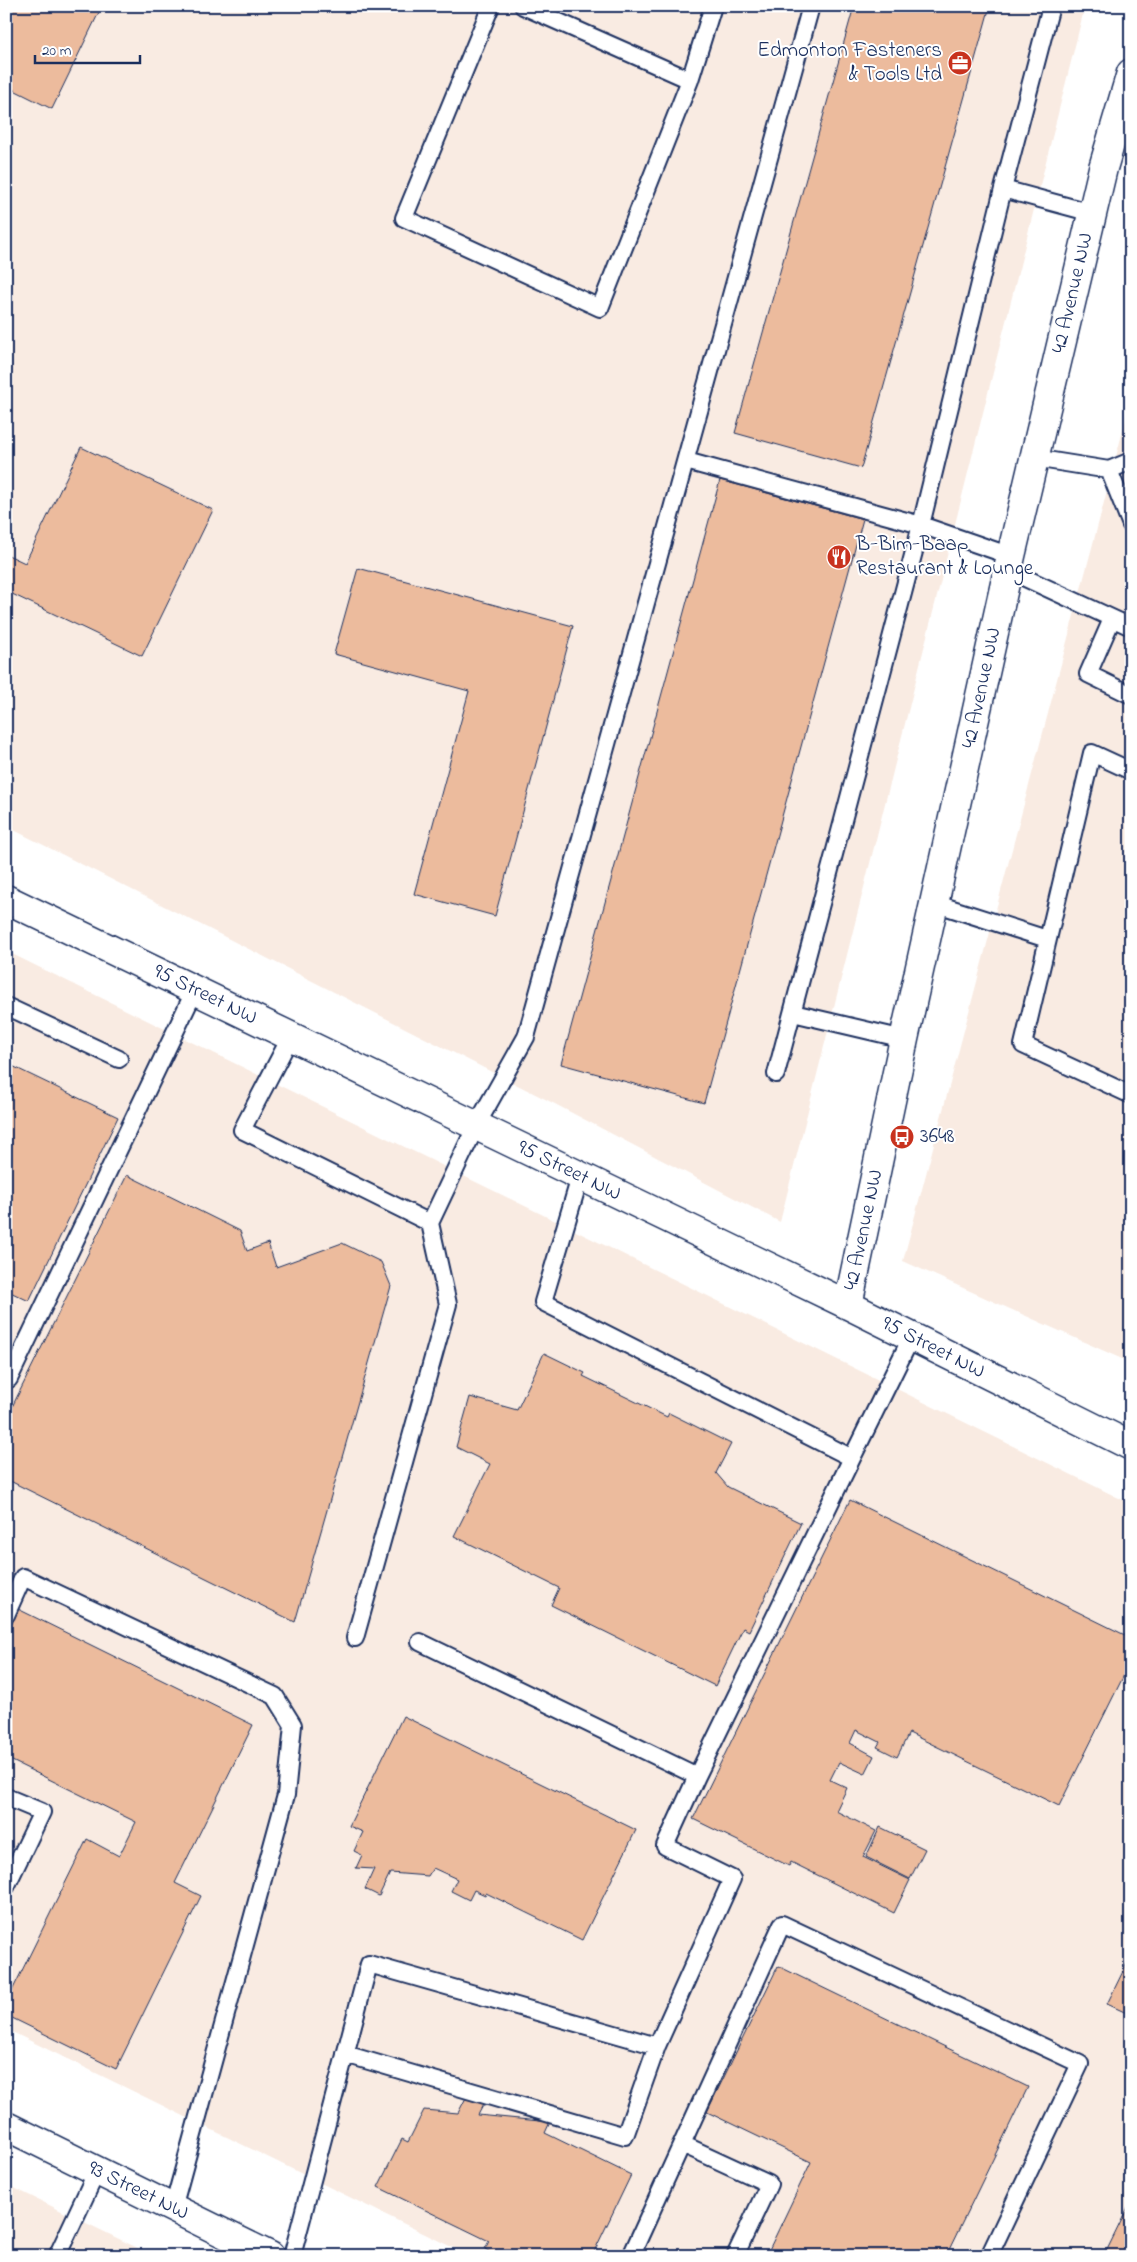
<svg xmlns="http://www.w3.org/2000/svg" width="1137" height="2262" viewBox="0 0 1137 2262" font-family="'Indie Flower',sans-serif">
  <rect width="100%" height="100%" fill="#fff"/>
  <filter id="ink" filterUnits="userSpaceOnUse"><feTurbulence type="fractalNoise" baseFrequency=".02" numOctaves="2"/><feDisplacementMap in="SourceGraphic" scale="10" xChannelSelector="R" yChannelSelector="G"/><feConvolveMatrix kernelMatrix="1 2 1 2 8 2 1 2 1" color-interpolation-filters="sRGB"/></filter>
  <g filter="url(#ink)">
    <path fill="#f9ebe2" d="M6,6H1085L780,1222L553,1103L6,826Z
      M1131,400V1363L903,1261Z
      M6,951L1131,1504V2256H470L6,2029Z
      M6,2184L154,2256H6Z"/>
    <path fill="#ecbb9d" stroke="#1b2f5e" d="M6,6H102L52,109L6,86Z
      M854,6H990L861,468L735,433Z
      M81,447L213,510L142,656L10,593L6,600V554L25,563Z
      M720,480L863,519L704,1103L561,1064Z
      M358,568L573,626L495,916L414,894L469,691L334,654Z
      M6,1063L118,1117L29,1301L6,1290Z
      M127,1175L240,1231L247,1251L268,1243L276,1267L342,1243L381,1262L391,1286L295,1622L6,1479V1419Z
      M544,1353L585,1373L583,1376L667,1417L669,1413L731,1444L716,1473L728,1487L801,1523L749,1631L743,1628L715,1686L551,1605L559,1588L454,1536L490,1464L456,1447L470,1397L517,1410Z
      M850,1500L1131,1638V1661L1059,1806L909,1733L897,1757L877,1747L880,1742L856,1730L850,1743L874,1756L865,1774L839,1762L830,1780L847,1788L836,1811L876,1831L863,1857L910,1880L894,1913L791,1862L789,1866L693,1819Z
      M16,1608L253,1725L175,1883L201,1896L116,2069L6,2015V2003L87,1839L119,1856L136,1822L6,1758V1630Z
      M403,1716L636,1830L582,1940L486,1893L485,1895L474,1890L469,1900L451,1891L457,1879L433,1868L428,1876L390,1873L379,1896L365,1889L374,1869L356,1868L362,1855L354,1851L363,1832L349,1826Z
      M880,1827L925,1849L910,1879L866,1857Z
      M1131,1955V2015L1107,2004Z
      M778,1966L1028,2087L946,2256H766L811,2162L707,2112Z
      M469,2092L486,2100L478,2115L550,2122L545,2133L631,2175L592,2256H498L485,2249L489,2241L378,2187L402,2139L408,2142L424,2110L458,2113Z
      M1131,2201V2256H1104Z"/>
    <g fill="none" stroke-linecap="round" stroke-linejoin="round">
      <defs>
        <path id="lane" d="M491,6L404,218L600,308L690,80L713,6
          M523,6L690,80
          M1051,6L1003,189L1092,213
          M1034,458L1109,470L1131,461
          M686,461L921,525L1011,556
          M1109,470L1131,525
          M1008,570L1131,627
          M1112,619L1088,674L1131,695
          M1131,771L1092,753L1023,1045L1131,1095
          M934,903L1047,939
          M6,1006L119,1059
          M793,1013L904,1039
          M291,1036L242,1130L430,1223
          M776,1074L921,525L1003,189
          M580,1177L543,1302L852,1458L911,1338
          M6,1378L9,1379L195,990
          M6,1615L23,1577L275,1696L293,1725L286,1795L173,2208
          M355,1638L448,1304L430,1223L476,1126L526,1037L811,6
          M420,1642L697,1776L852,1458
          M6,1797L42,1812L6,1887
          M345,2054L625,2136L657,2046
          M682,2144L769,2184L735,2256
          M57,2256L97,2171
          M292,2256L369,1964L657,2046L732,1879L665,1846L697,1776
          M631,2256L782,1924L1080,2064L989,2256"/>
        <path id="street" d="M6,899L848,1305L1131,1446
          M848,1305L904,1039L1011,556L1103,168L1131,73
          M6,2126L270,2256"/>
      </defs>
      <use href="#lane" stroke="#1b2f5e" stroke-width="20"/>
      <use href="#street" stroke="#1b2f5e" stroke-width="31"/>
      <use href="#lane" stroke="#fff" stroke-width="16"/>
      <use href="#street" stroke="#fff" stroke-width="28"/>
    </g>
  </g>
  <defs>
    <symbol id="office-disc" viewBox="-11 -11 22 22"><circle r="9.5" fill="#c8321e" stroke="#fff"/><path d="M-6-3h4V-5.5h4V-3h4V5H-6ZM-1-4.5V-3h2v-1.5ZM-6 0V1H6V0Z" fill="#fff"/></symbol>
    <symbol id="restaurant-disc" viewBox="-11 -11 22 22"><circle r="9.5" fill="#c8321e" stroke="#fff"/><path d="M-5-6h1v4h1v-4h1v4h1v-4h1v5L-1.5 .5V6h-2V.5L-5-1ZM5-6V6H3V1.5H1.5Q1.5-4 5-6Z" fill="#fff"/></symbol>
    <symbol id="bus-disc" viewBox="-11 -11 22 22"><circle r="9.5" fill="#c8321e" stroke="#fff"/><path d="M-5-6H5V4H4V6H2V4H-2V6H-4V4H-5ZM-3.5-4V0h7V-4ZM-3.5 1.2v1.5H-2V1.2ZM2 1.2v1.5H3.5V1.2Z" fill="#fff"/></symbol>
  </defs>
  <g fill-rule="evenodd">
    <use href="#office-disc" x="946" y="49" width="28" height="28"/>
    <use href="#restaurant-disc" x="825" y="543" width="28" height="28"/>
    <use href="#bus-disc" x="888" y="1123" width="28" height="28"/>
  </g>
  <g text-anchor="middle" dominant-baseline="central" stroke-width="4" stroke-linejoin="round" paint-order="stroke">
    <g font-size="21" fill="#1b2f5e" stroke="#fff" text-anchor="start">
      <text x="942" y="51" text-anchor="end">Edmonton Fasteners<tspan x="942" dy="24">&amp; Tools Ltd</tspan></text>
      <text x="856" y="545">B-Bim-Baap<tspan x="856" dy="24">Restaurant &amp; Lounge</tspan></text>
      <text x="920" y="1137">3648</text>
    </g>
    <g font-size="21" fill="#1b2f5e" stroke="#fff">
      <text transform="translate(1073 293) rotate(-77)">42 Avenue NW</text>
      <text transform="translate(982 688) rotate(-78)">42 Avenue NW</text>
      <text transform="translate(205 995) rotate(26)">95 Street NW</text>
      <text transform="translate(569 1171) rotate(26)">95 Street NW</text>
      <text transform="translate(864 1230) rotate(-78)">42 Avenue NW</text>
      <text transform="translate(933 1348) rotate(27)">95 Street NW</text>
      <text transform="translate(138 2191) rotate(26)">93 Street NW</text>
    </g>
  </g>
  <rect width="1137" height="2262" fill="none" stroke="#fff" stroke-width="25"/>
  <rect x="12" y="12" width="1112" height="2237" fill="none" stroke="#1b2f5e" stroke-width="2" filter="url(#ink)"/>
  <path d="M35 55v8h105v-8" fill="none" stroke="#1b2f5e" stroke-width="2.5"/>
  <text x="42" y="55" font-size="15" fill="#1b2f5e" stroke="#ffffff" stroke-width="4" paint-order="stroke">20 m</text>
</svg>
